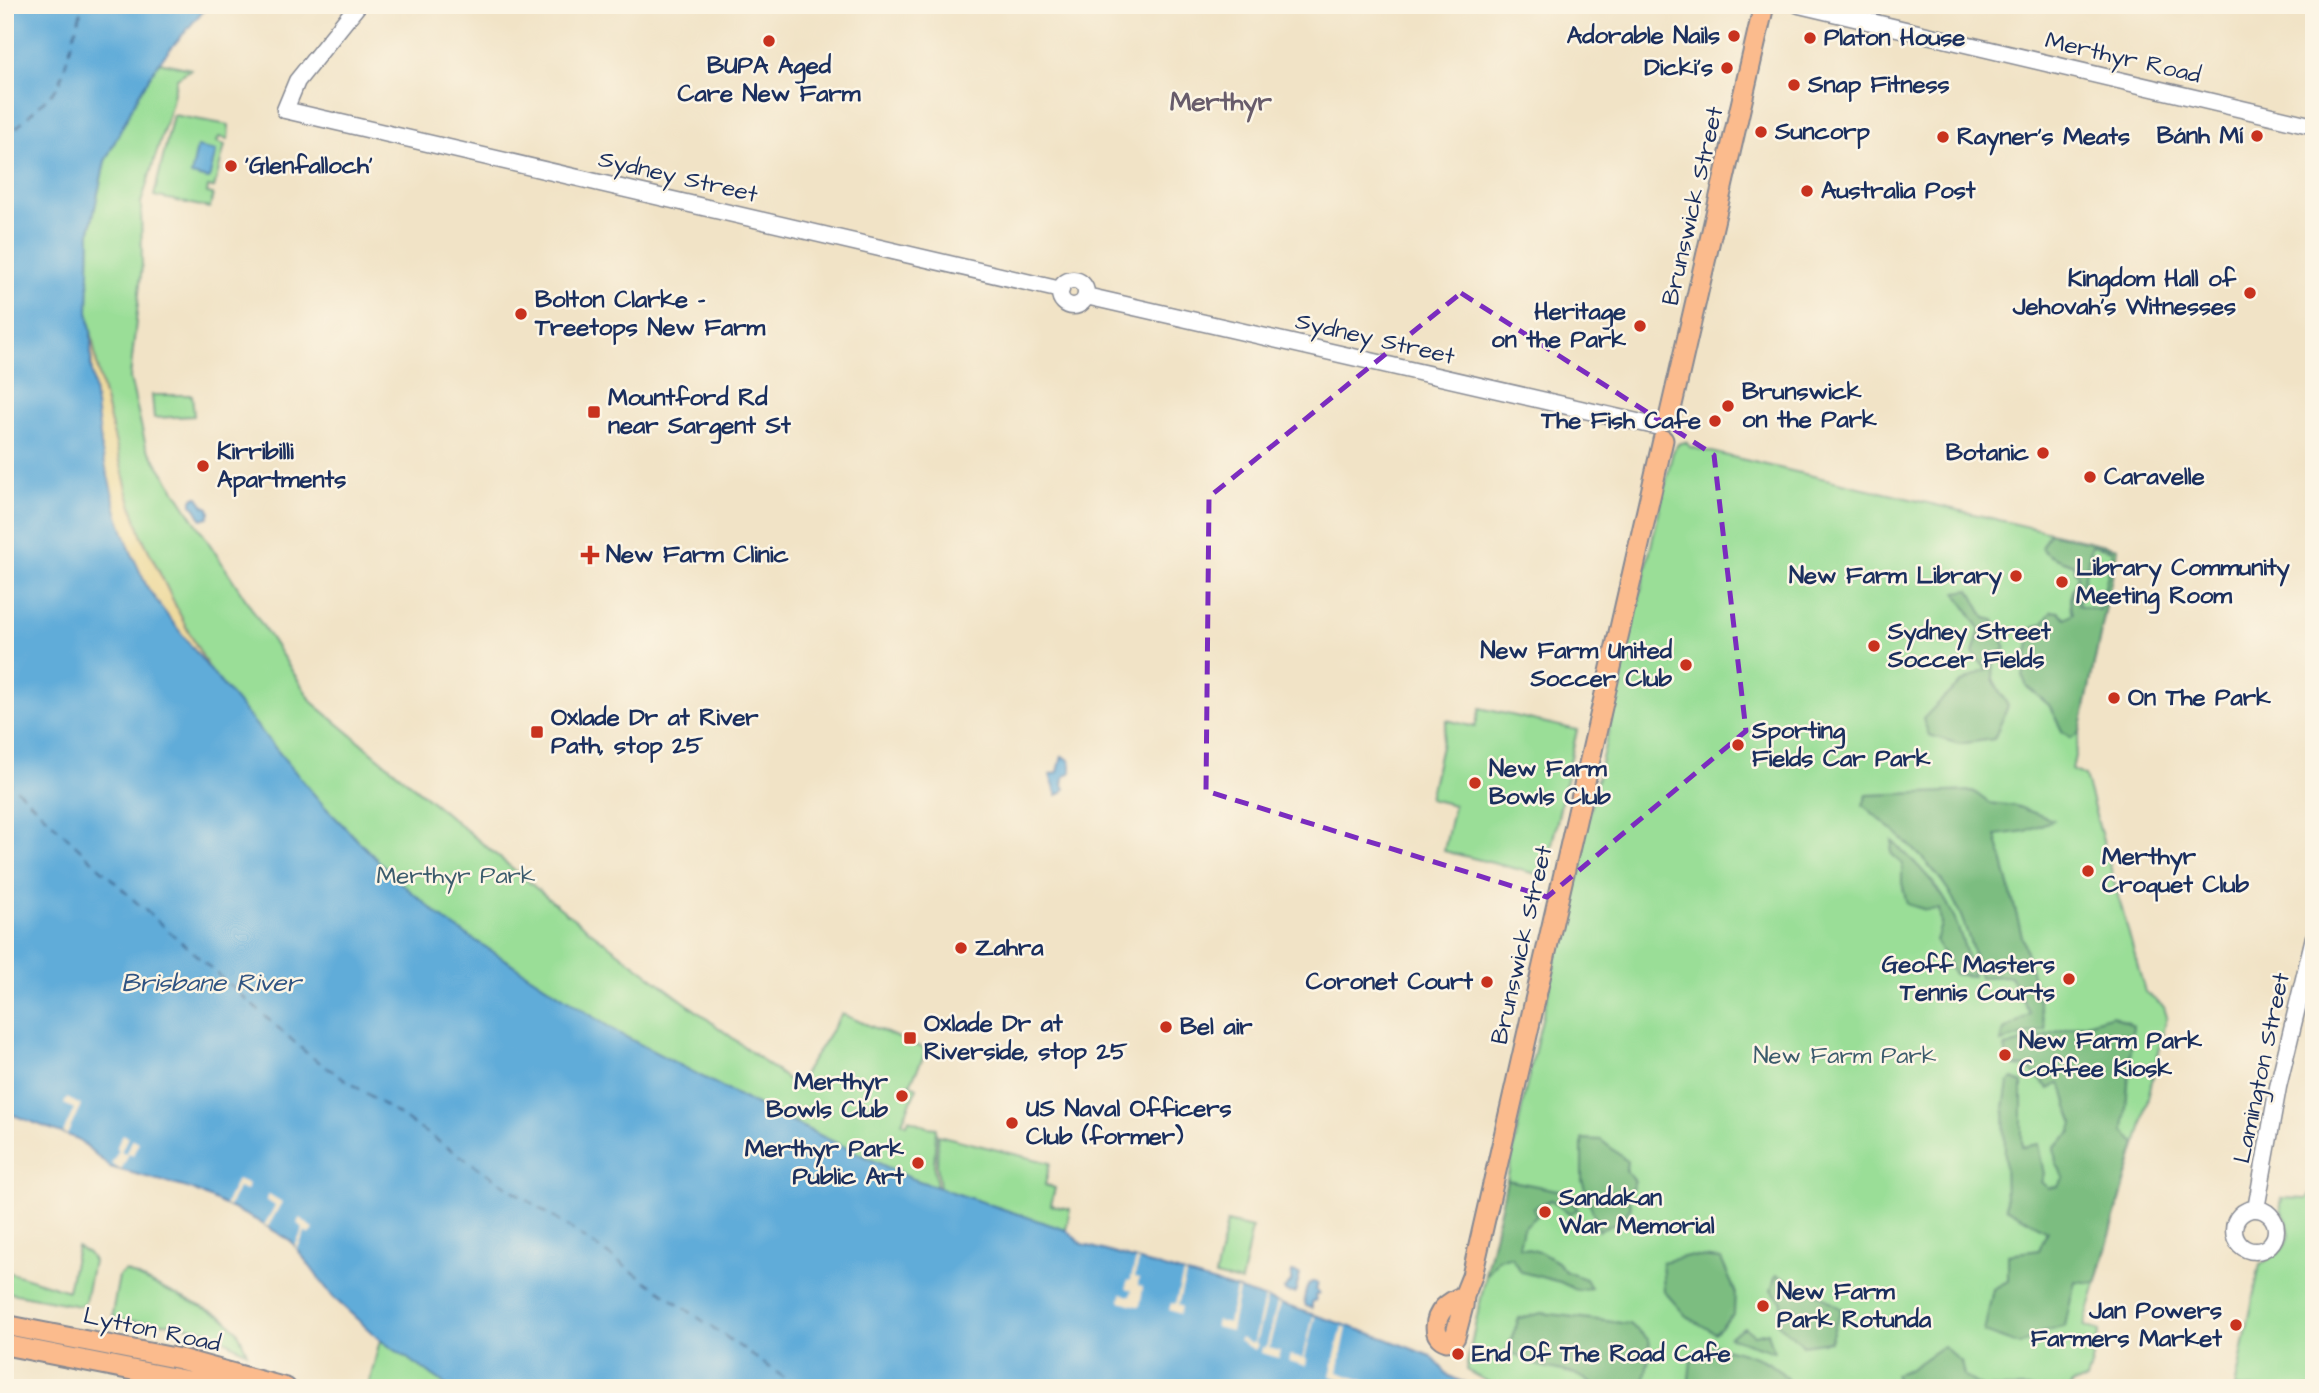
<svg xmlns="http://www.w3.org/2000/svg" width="2319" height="1393" viewBox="0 0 2319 1393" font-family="'Architects Daughter',sans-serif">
  <rect width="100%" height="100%" fill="#fcf5e5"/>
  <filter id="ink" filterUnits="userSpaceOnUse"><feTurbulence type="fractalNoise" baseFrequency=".0143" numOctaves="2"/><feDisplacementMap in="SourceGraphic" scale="14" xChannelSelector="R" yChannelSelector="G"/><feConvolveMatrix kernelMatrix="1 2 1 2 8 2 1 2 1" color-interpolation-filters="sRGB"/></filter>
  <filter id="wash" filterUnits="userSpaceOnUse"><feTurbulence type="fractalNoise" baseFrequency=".00686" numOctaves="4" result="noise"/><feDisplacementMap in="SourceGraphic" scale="28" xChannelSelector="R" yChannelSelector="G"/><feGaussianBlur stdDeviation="1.57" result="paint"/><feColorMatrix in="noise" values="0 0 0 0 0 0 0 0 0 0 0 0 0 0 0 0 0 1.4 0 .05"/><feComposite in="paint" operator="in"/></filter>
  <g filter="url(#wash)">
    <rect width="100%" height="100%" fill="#f1e3c6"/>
    <path fill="#9ade97" stroke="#5a867a" stroke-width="2" d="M159,62L191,69L177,78L171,106L141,203L142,265L130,378L146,446L313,703L565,912L791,1082L797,1084L842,1014L927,1050L910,1084L917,1088L902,1122L907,1124L909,1119L927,1127L936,1128L934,1168L937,1187L910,1178L758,1106L620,1034L447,922L396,879L322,804L210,670L186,627L141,535L128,494L98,371L88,312L90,231L105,161L139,94Z
      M173,115L229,125L228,139L219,137L217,142L225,145L214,188L208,187L207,193L213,194L210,208L154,196Z
      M152,395H192L194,416L154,418Z
      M1686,442L1690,447L2118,548L2072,770L2085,776L2145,992L2164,1007L2167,1017L2141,1128L2084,1326L2100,1331L2087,1381L2072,1383L2070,1388H1499L1466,1370C1484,1278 1507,1188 1524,1097L1673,451L1678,444Z
      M1480,708L1577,730L1545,876L1444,851L1454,805L1429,799L1447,720L1475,727Z
      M938,1135L1050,1163L1045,1185L1055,1188L1051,1205L1070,1209L1066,1230L940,1188L937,1166Z
      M2312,1191H2314V1388H2235L2260,1264C2276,1258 2293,1244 2288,1225C2285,1210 2278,1216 2282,1198L2307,1199Z
      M1227,1222L1252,1228L1241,1282L1215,1276Z
      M77,1247L88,1253L93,1261L85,1302L79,1306L5,1292V1271L68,1291Z
      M125,1271L222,1316L237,1330L247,1352L211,1333L178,1324L116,1320L112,1314L119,1276Z
      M380,1340L440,1380L448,1388H368Z"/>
    <path fill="#7bbd80" stroke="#4b766f" stroke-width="2" fill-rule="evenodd" d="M2049,533L2118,548L2080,732L2071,738L2062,731L2049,705L2027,687L2023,677L2033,628L2042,624L2052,611L2059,612L2065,618L2073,613C2065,596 2075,590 2078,574L2075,571L2074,565C2062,560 2049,558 2041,548ZM2092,545L2113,550L2100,610L2078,605Z
      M1970,590L1985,618L1994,620L2006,648L1994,660L1993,679L2008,706L1994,739L1959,744L1929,735L1923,719C1943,698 1960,679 1987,670L1973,653L1980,629L1956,592Z
      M1973,791L1989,803L2016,806L2053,820L2026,831L1996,835L2046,1029L2001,1042L2004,1030L2030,1014L2011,976L1980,977C1972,948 1964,916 1948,890C1926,856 1893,831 1863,805L1867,795Z
      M1892,841C1912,859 1934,880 1947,903C1959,925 1966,952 1973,976L1954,974L1936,941L1941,924L1939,909L1926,910L1907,904L1902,883V864L1891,853Z
      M2113,1015L2133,1026L2124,1131L2136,1144L2096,1283L2075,1281L2065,1326L2041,1333L2020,1345L1984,1332L1993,1289L2008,1281V1254L2039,1250L2047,1231L2006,1208L2004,1107L2008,1083L2013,1079L2022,1083V1147L2038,1144L2044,1174L2041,1182L2048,1188L2058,1186L2064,1177L2056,1163L2054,1147L2071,1133L2074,1123C2066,1109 2068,1096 2060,1083L2049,1089L2028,1067L2014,1066L2007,1059L2005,1047Z
      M1582,1139L1601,1140L1627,1161L1626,1171L1635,1181L1628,1197L1631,1207L1621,1221L1599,1231L1582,1180Z
      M1507,1180L1562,1191L1578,1209L1569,1214L1551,1200L1533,1208L1537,1216L1523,1228L1519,1247L1540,1252L1557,1262L1566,1272L1586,1279L1591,1288L1577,1290L1560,1282L1521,1272L1511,1257L1498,1259L1487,1275H1485Z
      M1687,1256L1721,1259L1735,1291L1734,1314L1715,1333L1686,1316L1664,1291L1662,1262Z
      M1776,1275L1808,1287L1841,1309L1830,1341L1803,1345L1777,1323L1782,1302L1771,1290Z
      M1542,1313L1630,1324L1649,1340L1651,1348L1643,1387L1601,1388L1575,1374L1536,1365L1507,1351L1519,1318Z
      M1744,1327L1754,1335L1768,1332L1774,1352L1729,1337Z
      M1713,1345C1740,1352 1778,1358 1791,1386L1790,1388H1688L1691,1360Z
      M1943,1346L1961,1362L1964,1376L1984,1388H1900L1895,1374L1910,1369Z"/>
    <path fill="#eeda9e" stroke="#84847e" stroke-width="2" d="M91,332L98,371L128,494L141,535L186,627L210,670C189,643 162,616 146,585C107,509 90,417 91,332Z"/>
    <path fill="#60acd9" stroke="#3e6e9c" stroke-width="2" d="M5,5H208L159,62L139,94L105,161L90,231L88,312L91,332V365L102,452L118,516L131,552L147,587L161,607L210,670L322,804L396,879L447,922L620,1034L758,1106L910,1178L1066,1230L1082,1244L1239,1290L1384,1338L1431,1356L1449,1376L1475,1388H448L440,1380L380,1340L333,1297L291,1241L254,1219L191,1189L110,1167L78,1139L5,1112Z
      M197,147L216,151L209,179L191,175Z
      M194,497H198L204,506L209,508L210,513L208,517L202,519C197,515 197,509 192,504V500Z
      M1062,756L1068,759L1071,764V772L1064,777L1063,785L1065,789L1062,793L1057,795L1050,775L1058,772Z
      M1292,1272L1300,1274L1295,1293L1286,1292L1284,1289L1291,1282Z
      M1312,1282L1318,1283L1316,1290L1319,1293L1315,1296L1316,1300L1312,1302V1308L1306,1306C1302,1299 1306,1287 1312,1282Z"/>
    <path fill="#f1e3c6" d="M67,1098L81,1105L67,1135L63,1133L74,1109L64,1104Z
      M123,1134L128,1137L121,1152L125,1154L133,1139L139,1142L133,1155L129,1154L121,1170L111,1164L119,1150L116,1148Z
      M237,1179L249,1185L246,1191L238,1188L229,1207L225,1205Z
      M269,1194L282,1202L268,1227L264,1225L275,1206L266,1200Z
      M301,1218L314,1230L309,1235L305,1232L297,1250L295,1246L303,1229L297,1223Z
      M1136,1260L1139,1261L1135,1277L1139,1278L1138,1285L1143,1287L1140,1307L1120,1301L1121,1294L1130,1296L1132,1290L1126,1288L1127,1280L1130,1281Z
      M1183,1274L1186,1275L1178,1305L1182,1307L1180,1314L1169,1310L1171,1303L1175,1304Z
      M1236,1290H1239L1231,1331L1215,1327L1217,1320L1228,1323Z
      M1264,1299H1267L1256,1343L1258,1345L1255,1350L1239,1341L1241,1338L1250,1343L1254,1342Z
      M1277,1303L1280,1304L1269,1348L1280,1351L1279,1358L1261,1353L1262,1347L1266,1348Z
      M1313,1316L1315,1317L1305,1358L1307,1359L1306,1366L1289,1361L1291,1355L1303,1358Z
      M1342,1326L1347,1328L1338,1372L1371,1383L1369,1388L1330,1376Z"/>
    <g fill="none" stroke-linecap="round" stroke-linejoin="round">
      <path stroke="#305483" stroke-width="2" stroke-dasharray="9 7" stroke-linecap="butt" d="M5,139L59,86L83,5
        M5,772L9,781
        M5,778L136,902L310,1056L577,1233L799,1388"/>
    </g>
  </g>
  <g filter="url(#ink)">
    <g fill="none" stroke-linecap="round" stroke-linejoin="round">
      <defs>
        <path id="minor" d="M358,5L297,81L285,110L1061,290
          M1799,5L2314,126
          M1060 293a13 13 0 1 1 26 0a13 13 0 1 1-26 0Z
          M1086,296L1655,426
          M2256,1209L2278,1087L2314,937
          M2234 1230a21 21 0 1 1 42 0a21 21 0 1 1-42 0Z"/>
        <path id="major" d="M1669,418L1764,5
          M1464,1296C1456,1299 1450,1302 1444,1308C1435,1318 1431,1337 1447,1341L1455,1337L1463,1306L1464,1296L1472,1276L1663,440
          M5,1325L180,1359L286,1388
          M5,1345L224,1388"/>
      </defs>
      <use href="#minor" stroke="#868992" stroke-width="19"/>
      <use href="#major" stroke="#868992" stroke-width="23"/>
      <use href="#minor" stroke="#fff" stroke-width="16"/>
      <use href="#major" stroke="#fbbb8d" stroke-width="19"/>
    </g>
  </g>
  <path fill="none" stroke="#7b2cbf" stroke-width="5" stroke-dasharray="14 9" stroke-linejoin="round" d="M1461,293L1714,455L1746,731L1547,897L1206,791L1209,497Z"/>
  <g fill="#c8321e" stroke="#fcf5e5" stroke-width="2.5">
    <circle cx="1734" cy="36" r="7"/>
    <circle cx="1810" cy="38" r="7"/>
    <circle cx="769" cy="41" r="7"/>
    <circle cx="1727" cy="68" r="7"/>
    <circle cx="1794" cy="85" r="7"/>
    <circle cx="1761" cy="132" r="7"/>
    <circle cx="2257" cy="136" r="7"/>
    <circle cx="1943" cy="137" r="7"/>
    <circle cx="231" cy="166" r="7"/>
    <circle cx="1807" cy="191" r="7"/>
    <circle cx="2250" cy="293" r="7"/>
    <circle cx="521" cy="314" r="7"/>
    <circle cx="1640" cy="326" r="7"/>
    <circle cx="1728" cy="406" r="7"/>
    <rect x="587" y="405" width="14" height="14" rx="3.5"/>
    <circle cx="1715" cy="421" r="7"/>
    <circle cx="2043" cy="453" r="7"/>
    <circle cx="203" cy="466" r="7"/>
    <circle cx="2090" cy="477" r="7"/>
    <path d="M586.5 544.5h7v7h7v7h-7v7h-7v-7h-7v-7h7z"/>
    <circle cx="2016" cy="576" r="7"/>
    <circle cx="2062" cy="582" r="7"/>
    <circle cx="1874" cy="646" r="7"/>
    <circle cx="1686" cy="665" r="7"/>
    <circle cx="2114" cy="698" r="7"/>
    <rect x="530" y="725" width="14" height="14" rx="3.5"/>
    <circle cx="1738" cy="745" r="7"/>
    <circle cx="1475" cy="783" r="7"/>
    <circle cx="2088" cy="871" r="7"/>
    <circle cx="961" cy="948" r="7"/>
    <circle cx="2069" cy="979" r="7"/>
    <circle cx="1487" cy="982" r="7"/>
    <circle cx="1166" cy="1027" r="7"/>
    <rect x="903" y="1031" width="14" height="14" rx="3.5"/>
    <circle cx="2005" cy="1055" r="7"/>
    <circle cx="902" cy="1096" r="7"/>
    <circle cx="1012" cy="1123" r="7"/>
    <circle cx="918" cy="1163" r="7"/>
    <circle cx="1545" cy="1212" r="7"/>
    <circle cx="1763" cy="1306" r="7"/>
    <circle cx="2236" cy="1325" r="7"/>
    <circle cx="1458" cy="1354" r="7"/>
  </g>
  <g text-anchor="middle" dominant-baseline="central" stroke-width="5" stroke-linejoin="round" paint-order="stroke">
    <g font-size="24" font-weight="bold" fill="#1b2f5e" stroke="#fcf5e5" text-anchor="start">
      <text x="1720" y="36" text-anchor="end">Adorable Nails</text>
      <text x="1824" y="38">Platon House</text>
      <text x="769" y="66" text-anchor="middle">BUPA Aged<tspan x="769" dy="28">Care New Farm</tspan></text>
      <text x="1713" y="68" text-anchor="end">Dicki's</text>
      <text x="1808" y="85">Snap Fitness</text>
      <text x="1775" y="132">Suncorp</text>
      <text x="2243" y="136" text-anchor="end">Bánh Mí</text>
      <text x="1957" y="137">Rayner's Meats</text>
      <text x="245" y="166">'Glenfalloch'</text>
      <text x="1821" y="191">Australia Post</text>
      <text x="2236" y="279" text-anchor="end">Kingdom Hall of<tspan x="2236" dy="28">Jehovah's Witnesses</tspan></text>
      <text x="535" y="300">Bolton Clarke -<tspan x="535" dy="28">Treetops New Farm</tspan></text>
      <text x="1626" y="312" text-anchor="end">Heritage<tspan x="1626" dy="28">on the Park</tspan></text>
      <text x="1742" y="392">Brunswick<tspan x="1742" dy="28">on the Park</tspan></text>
      <text x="608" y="398">Mountford Rd<tspan x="608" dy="28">near Sargent St</tspan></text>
      <text x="1701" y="421" text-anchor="end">The Fish Cafe</text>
      <text x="217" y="452">Kirribilli<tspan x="217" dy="28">Apartments</tspan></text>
      <text x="2029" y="453" text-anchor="end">Botanic</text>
      <text x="2104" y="477">Caravelle</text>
      <text x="606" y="555">New Farm Clinic</text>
      <text x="2076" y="568">Library Community<tspan x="2076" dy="28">Meeting Room</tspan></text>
      <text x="2002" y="576" text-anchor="end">New Farm Library</text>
      <text x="1888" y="632">Sydney Street<tspan x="1888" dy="28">Soccer Fields</tspan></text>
      <text x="1672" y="651" text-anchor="end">New Farm United<tspan x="1672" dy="28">Soccer Club</tspan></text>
      <text x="2128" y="698">On The Park</text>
      <text x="551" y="718">Oxlade Dr at River<tspan x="551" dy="28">Path, stop 25</tspan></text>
      <text x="1752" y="731">Sporting<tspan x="1752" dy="28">Fields Car Park</tspan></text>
      <text x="1489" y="769">New Farm<tspan x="1489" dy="28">Bowls Club</tspan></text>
      <text x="2102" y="857">Merthyr<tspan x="2102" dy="28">Croquet Club</tspan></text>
      <text x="975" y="948">Zahra</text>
      <text x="2055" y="965" text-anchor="end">Geoff Masters<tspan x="2055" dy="28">Tennis Courts</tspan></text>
      <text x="1473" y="982" text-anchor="end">Coronet Court</text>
      <text x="924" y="1024">Oxlade Dr at<tspan x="924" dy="28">Riverside, stop 25</tspan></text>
      <text x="1180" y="1027">Bel air</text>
      <text x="2019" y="1041">New Farm Park<tspan x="2019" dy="28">Coffee Kiosk</tspan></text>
      <text x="888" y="1082" text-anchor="end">Merthyr<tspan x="888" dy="28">Bowls Club</tspan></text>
      <text x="1026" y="1109">US Naval Officers<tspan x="1026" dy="28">Club (former)</tspan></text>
      <text x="904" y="1149" text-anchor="end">Merthyr Park<tspan x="904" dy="28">Public Art</tspan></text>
      <text x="1559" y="1198">Sandakan<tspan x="1559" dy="28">War Memorial</tspan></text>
      <text x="1777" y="1292">New Farm<tspan x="1777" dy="28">Park Rotunda</tspan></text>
      <text x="2222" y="1311" text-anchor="end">Jan Powers<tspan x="2222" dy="28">Farmers Market</tspan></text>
      <text x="1472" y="1354">End Of The Road Cafe</text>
    </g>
    <g font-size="24" fill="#1b2f5e" stroke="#fcf5e5">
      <text transform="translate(2123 58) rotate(13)">Merthyr Road</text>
      <text transform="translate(678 177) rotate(13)">Sydney Street</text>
      <text transform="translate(1693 206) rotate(-77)">Brunswick Street</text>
      <text transform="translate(1375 339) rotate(13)">Sydney Street</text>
      <text transform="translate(1522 945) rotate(-77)">Brunswick Street</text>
      <text transform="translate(2262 1068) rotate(-78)">Lamington Street</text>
      <text transform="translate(152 1330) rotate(12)">Lytton Road</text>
    </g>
    <g font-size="24" fill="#3b5b6c" stroke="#fcf5e5">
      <text x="456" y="876">Merthyr Park</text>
      <text x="1845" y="1056">New Farm Park</text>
    </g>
    <g font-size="26" font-weight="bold" fill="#685c6b" stroke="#fcf5e5">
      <text x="1221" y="102">Merthyr</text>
    </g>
    <g font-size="26" font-style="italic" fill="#305483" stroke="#fcf5e5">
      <text x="211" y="983">Brisbane River</text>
    </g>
  </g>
  <rect width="2319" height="1393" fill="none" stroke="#fcf5e5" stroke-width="28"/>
</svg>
